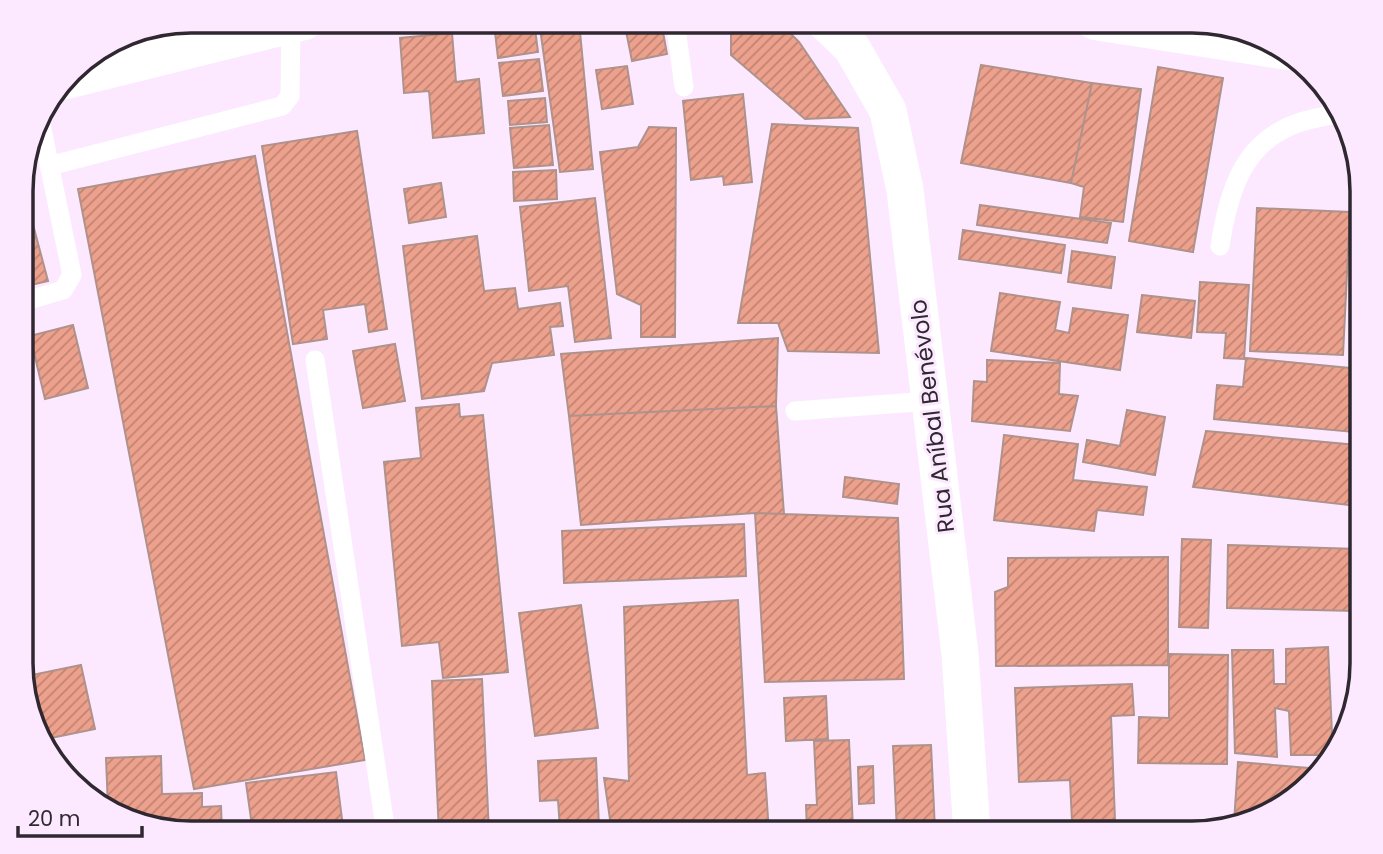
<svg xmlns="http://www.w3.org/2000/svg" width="1383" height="854" viewBox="0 0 1383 854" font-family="Poppins,sans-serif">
  <defs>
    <pattern id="building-hatch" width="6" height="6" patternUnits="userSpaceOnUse" patternTransform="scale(1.75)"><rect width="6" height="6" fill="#eda18d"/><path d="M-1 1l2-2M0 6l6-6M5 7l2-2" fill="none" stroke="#c08374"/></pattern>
  </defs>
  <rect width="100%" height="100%" fill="#fde9ff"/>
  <path fill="url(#building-hatch)" stroke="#af928b" stroke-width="2" d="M509,21H534L538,52L498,58L494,23Z
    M539,21H579L593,169L560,172Z
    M624,21H661L667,54L632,61Z
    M731,21H778L799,42L850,117L805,119L731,55Z
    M452,33L456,82L479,79L484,133L433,138L429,91L404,93L400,38Z
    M539,59L543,91L503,96L499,63Z
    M981,65L1092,83L1071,183L961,163Z
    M627,66L633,104L602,109L596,70Z
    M1158,67L1223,78L1193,252L1129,241Z
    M1092,83L1141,89L1123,222L1080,217L1084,187L1071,183Z
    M743,94L752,182L724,185L723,176L691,180L683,101Z
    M545,98L547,122L510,125L508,101Z
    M772,124L858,128L879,353L788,351L778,323H738Z
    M549,125L553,165L514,168L510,128Z
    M649,127L676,128L675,337H641V305L617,294L600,152L638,147Z
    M357,131L387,329L369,332L365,304L323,310L327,339L293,344L262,146Z
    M255,156L365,760L194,789L78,189Z
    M556,170L557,199L514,201L513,172Z
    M22,183L48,281L22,287Z
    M441,183L446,217L409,223L404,189Z
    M595,198L611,338L575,342L568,286L529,291L520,207Z
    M980,205L1111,223L1107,243L977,225Z
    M1257,208L1350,212L1343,355L1250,351Z
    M963,230L1065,245L1061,273L959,259Z
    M477,236L484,291L515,288L518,309L560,303L563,326L550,327L554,355L492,363L484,391L422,399L403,246Z
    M1072,251L1115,257L1111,288L1068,282Z
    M1200,282L1249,285L1244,359L1224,358L1226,333L1197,332Z
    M1000,293L1060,302L1055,330L1069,333L1073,308L1128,315L1120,370L991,351Z
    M1142,295L1195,301L1191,338L1137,332Z
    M73,325L88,388L45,399L30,336Z
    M778,338L776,406L569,416L561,354Z
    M395,344L405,401L363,408L353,351Z
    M1246,358L1360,369L1354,432L1214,419L1217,385L1243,387Z
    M987,360L1060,363L1059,394L1078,396L1070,431L972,421L974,381L987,382Z
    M459,404L460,417L483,415L508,672L443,678L439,642L402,646L384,462L421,458L416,408Z
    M776,406L784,514L755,513L581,525L569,416Z
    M1127,410L1165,417L1155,475L1083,462L1087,440L1120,446Z
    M1206,431L1357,445V506L1193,487Z
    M1004,435L1078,444L1073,480L1147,487L1143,515L1097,510L1094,531L994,520Z
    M845,477L899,484L897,504L843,497Z
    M755,513L898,518L904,679L765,682Z
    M744,524L746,576L564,583L562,531Z
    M1182,539L1211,540L1208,628L1179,627Z
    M1228,545L1357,549L1355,611L1227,608Z
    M1168,557V665L996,666L995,592L1008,587V558Z
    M738,600L747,775L765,773L769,833H612L604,778L629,781L624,607Z
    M581,605L598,728L535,736L519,613Z
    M1328,647L1333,755H1291L1289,711L1275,708L1277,757L1235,753L1232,650H1273L1274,684H1286V649Z
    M1169,654L1228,655L1227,764L1138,763L1139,717L1169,718Z
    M81,665L95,729L41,740L30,696L26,697L22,685V677Z
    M482,679L489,833H439L432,681Z
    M1132,684L1134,715L1111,716L1115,820L1072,822L1070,780L1019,782L1015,688Z
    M826,696L828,739L786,741L784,698Z
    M849,740L853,829L807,831L806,805H817L814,741Z
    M931,745L935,830L897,832L893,746Z
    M161,756L162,794L202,793V807L221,806L222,833H190L108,808L106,758Z
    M596,758L599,827L560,829L558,800L540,801L538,761Z
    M1238,762L1322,769L1277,810L1234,823Z
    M873,766L874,803L859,804L858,767Z
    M336,772L343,827L294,833H253L246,783Z"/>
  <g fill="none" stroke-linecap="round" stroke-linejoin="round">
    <path stroke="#fff" stroke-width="19" d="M675,21L684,87
      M49,166L282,106L290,96L291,24
      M1220,246C1228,194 1242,142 1298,123C1312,118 1327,116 1341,113
      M22,302L63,290L72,275L39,115
      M315,360L386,833
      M795,411L930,401"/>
    <path stroke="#fff" stroke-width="37" d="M824,21L852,48L888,111L905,190L960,654L972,833"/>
    <path stroke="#fff" stroke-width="38" d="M1095,21L1288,51
      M66,80L304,21"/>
  </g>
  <g text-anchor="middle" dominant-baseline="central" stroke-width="6" stroke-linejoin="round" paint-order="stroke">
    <g font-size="23" fill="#302830" stroke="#fde9ff">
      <text transform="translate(932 416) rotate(-97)">Rua Aníbal Benévolo</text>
    </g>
  </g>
  <path d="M0 0H1383V854H0ZM191 33H1192A158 158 0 0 1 1350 191V663A158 158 0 0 1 1192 821H191A158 158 0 0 1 33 663V191A158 158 0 0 1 191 33Z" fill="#fde9ff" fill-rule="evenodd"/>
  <path fill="none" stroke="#302830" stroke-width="3.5" d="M191 33H1192A158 158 0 0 1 1350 191V663A158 158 0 0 1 1192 821H191A158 158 0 0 1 33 663V191A158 158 0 0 1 191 33Z"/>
  <path d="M18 826v10h124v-10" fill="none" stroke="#302830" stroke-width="3.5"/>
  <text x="28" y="826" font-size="21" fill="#302830" stroke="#fde9ff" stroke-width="5" paint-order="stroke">20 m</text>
</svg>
